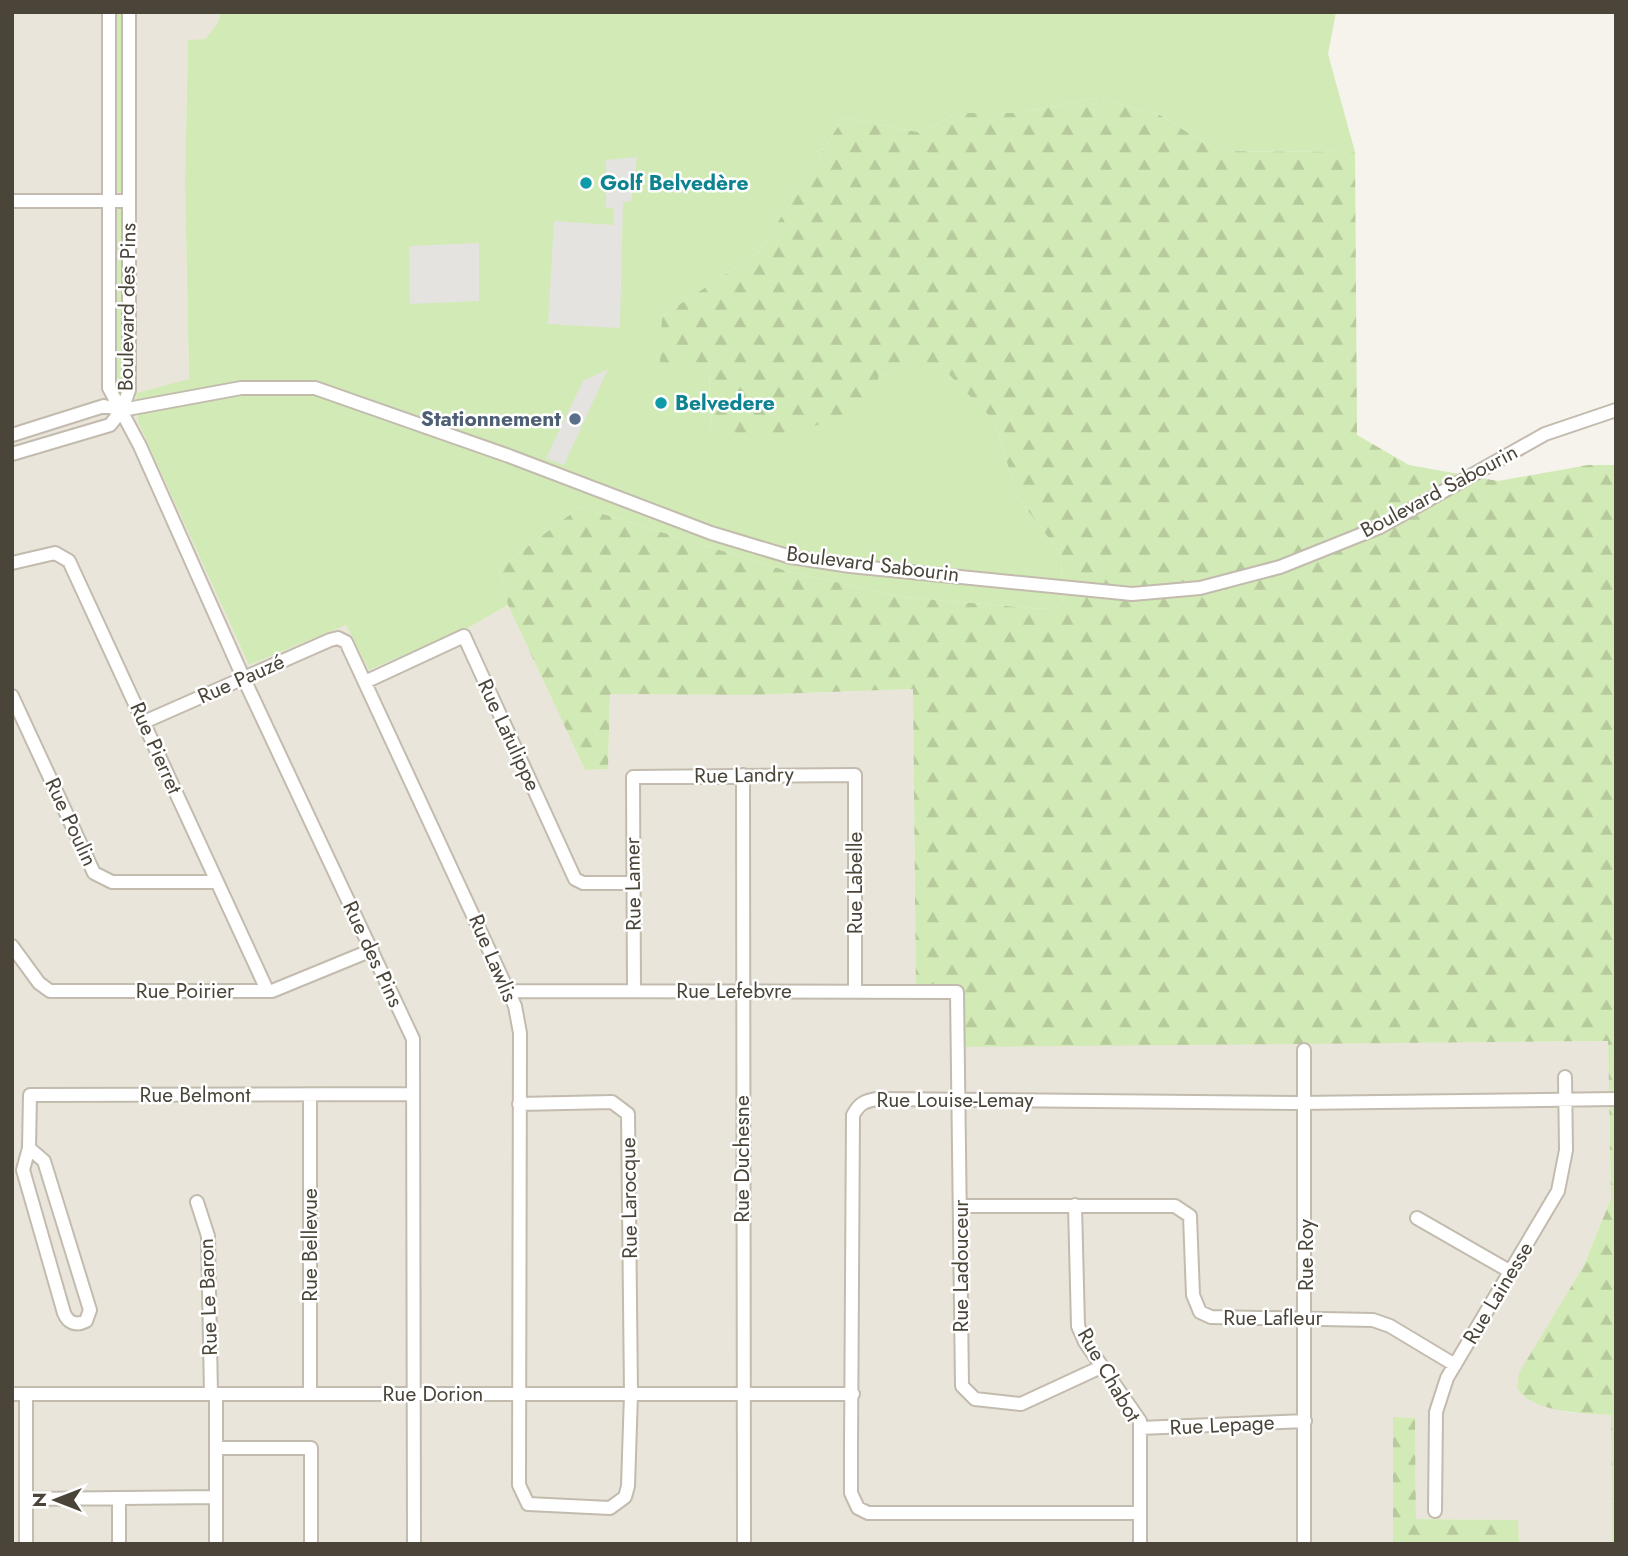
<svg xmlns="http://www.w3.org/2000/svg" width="1628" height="1556" viewBox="0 0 1628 1556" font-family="Jost,sans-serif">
  <defs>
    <pattern id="forest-firs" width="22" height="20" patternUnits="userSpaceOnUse" patternTransform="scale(1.75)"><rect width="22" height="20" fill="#d2eab5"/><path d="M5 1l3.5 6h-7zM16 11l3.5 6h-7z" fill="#b6ca9c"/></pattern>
  </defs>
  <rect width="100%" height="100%" fill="#f6f3ec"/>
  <path fill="#eae5da" d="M12,12H221L217,24L205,39L188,41L185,181L189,380L136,393L138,422L249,665L346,625L369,670L468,628L508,605L585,770L608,769L610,694L748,695L913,689L916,997H966L965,1046L1608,1041L1611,1199L1583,1267L1520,1373L1517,1387L1522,1396L1566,1412L1611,1415L1612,1544H1519L1517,1520L1416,1519L1415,1418L1394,1417L1393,1544H12Z"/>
  <path fill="#d2eab5" d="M113,12H122V192H113Z
    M221,12H1336L1328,54L1355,152L1217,151L1160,115L1095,98L1021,113H956L922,133L844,117L759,252L662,316L709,371L711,434L879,375L940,364L995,422L1017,496L1062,556L1061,607L1042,609L903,597L794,573L580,507L499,568L508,605L468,628L369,670L346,625L249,665L138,422L136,393L189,379L185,181L188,40L205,39L217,24Z
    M113,208H122L123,396L118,395V378L113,368Z"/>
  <path fill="url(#forest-firs)" d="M1095,98L1160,115L1217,151L1355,152L1357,435L1409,465L1498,481L1588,465H1616V1544H1612L1611,1415C1588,1414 1526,1412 1517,1387L1519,1373L1583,1267L1611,1199L1608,1041L965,1047V997H916L913,689L748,695L610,694L608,769L585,770L508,605L499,568L580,507L794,573L903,597L1042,609L1061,607L1062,556L1017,496L995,422L940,365L879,375L873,404L791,435H711L709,371L660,366L662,316L759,252L844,117L922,133L956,113H1021Z
    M1393,1417L1415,1418L1416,1519L1518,1520L1519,1544H1393Z"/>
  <path fill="#e5e3e0" d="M637,157L631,201L623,202L620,328L548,324L554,221L613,225L614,208H606V160Z
    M479,243V301L410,304L409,246Z
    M608,369L564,465L546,458L583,381Z"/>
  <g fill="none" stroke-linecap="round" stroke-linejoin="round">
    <defs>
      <path id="minor" d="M109,12V388L140,446L243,677L413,1039L414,1544
        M12,201H129
        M12,435L104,406L122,410L241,388H315L509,456L711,533L791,557L850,566L1132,594L1200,588L1280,567L1380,527L1545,434L1616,410
        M12,454L110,425L122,410L129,390V12
        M12,563L55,553L69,561L267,990
        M365,682L464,636L575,879L583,883H632
        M12,696L94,873L112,882H217
        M144,722L330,640L338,638L346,642L515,1006L520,1033L519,1485L528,1504L610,1508L625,1497L628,1486L631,1394L628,1114L612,1102L519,1104
        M743,775L744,1544
        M12,946L39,983L50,991H272L372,950
        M511,991L957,992L962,1386L975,1399L1021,1404L1101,1367
        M634,991L633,777L855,775V991
        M310,1095V1394
        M29,1148L44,1161L90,1310L86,1321C76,1326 68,1323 64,1313L23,1170L29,1148L30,1095L413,1094
        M197,1202L208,1236L211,1394
        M1075,1205L1078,1326L1085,1342L1140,1421V1544
        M961,1206H1175L1190,1216L1193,1295L1200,1312L1211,1317L1373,1320L1390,1326L1455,1365
        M1417,1218L1511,1272
        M12,1394H853
        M216,1394V1544
        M1140,1428L1305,1421
        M216,1448H311V1544
        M119,1498V1544
        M26,1499L216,1497
        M1435,1511L1436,1412L1447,1378L1558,1191L1566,1150L1565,1077
        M1140,1513H868L858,1508L851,1493V1448L853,1115C859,1104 864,1101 877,1099L1298,1103L1616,1099
        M26,1544V1394
        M1304,1544V1050"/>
    </defs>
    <use href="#minor" stroke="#c2bbae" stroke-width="16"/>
    <use href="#minor" stroke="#fff" stroke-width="12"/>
  </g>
  <g fill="#0f9aa8" stroke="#fff" stroke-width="2.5">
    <circle cx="586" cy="183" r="7"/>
    <circle cx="661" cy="403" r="7"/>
  </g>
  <circle fill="#5c6f8a" stroke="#fff" stroke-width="2.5" cx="575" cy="419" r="7"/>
  <g text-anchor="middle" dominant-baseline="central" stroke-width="5" stroke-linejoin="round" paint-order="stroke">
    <g font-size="21" font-weight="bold" fill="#0d838f" stroke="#fff" text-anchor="start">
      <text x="600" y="183">Golf Belvedère</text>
      <text x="675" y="403">Belvedere</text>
    </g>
    <g font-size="21" fill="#4b4439" stroke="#fff">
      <text transform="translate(127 307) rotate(-89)">Boulevard des Pins</text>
      <text transform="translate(1439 491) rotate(-28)">Boulevard Sabourin</text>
      <text transform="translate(873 564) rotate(7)">Boulevard Sabourin</text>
      <text transform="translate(241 679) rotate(-24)">Rue Pauzé</text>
      <text transform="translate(509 735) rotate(65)">Rue Latulippe</text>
      <text transform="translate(156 748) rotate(66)">Rue Pierret</text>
      <text transform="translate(744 775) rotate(-1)">Rue Landry</text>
      <text transform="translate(71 822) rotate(65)">Rue Poulin</text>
      <text transform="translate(855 883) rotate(-90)">Rue Labelle</text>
      <text transform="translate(633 884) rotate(-91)">Rue Lamer</text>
      <text transform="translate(373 954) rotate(65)">Rue des Pins</text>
      <text transform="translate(493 958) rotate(67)">Rue Lawlis</text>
      <text x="185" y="991">Rue Poirier</text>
      <text x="734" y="991">Rue Lefebvre</text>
      <text x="195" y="1095">Rue Belmont</text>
      <text x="955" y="1100">Rue Louise-Lemay</text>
      <text transform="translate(742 1159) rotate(-90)">Rue Duchesne</text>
      <text transform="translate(629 1198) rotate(-91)">Rue Larocque</text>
      <text transform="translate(310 1245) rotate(-90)">Rue Bellevue</text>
      <text transform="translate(1306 1255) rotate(-90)">Rue Roy</text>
      <text transform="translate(961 1266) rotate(-90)">Rue Ladouceur</text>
      <text transform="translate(1498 1293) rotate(-59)">Rue Lainesse</text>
      <text transform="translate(208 1297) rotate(-92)">Rue Le Baron</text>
      <text x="1273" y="1318">Rue Lafleur</text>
      <text transform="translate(1109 1375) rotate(60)">Rue Chabot</text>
      <text x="433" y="1394">Rue Dorion</text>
      <text transform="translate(1222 1425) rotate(-3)">Rue Lepage</text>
    </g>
    <g font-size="21" font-weight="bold" fill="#4e5e75" stroke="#fff" text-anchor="end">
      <text x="561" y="419">Stationnement</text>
    </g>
  </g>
  <rect width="1628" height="1556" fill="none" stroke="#4b4439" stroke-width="28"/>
  <g transform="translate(56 1500) rotate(270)" stroke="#ffffff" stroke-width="5" paint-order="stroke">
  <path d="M0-5L12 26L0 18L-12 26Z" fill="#4b4439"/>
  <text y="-10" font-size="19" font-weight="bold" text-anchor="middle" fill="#4b4439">N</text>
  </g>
</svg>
